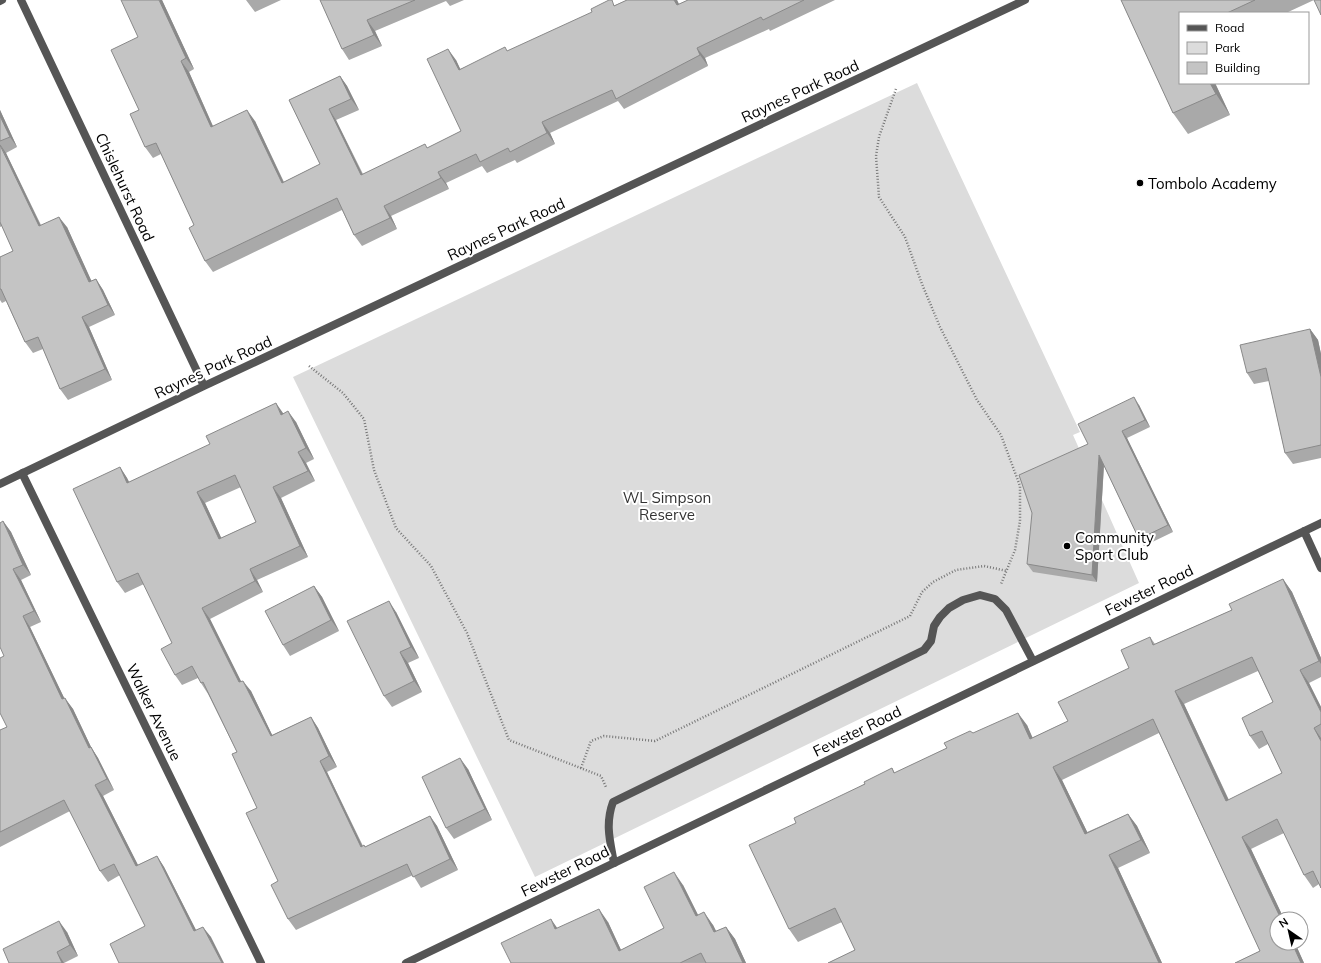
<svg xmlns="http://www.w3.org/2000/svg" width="1321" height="963" viewBox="0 0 1321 963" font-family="Mulish,sans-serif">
  <rect width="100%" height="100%" fill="#fff"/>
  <path fill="#dcdcdc" d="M917,83L1080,432L1073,435L1139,583L535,877L293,377Z"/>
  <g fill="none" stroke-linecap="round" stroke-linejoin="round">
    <path stroke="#777" stroke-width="2.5" stroke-dasharray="1 2" stroke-linecap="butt" d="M896,89L879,137L876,156L879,197L905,237L922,284L940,327L977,400L1001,435L1020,486V521L1015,550L1001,584
      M309,366L343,393L364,419L374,470L396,528L431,566L467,633L509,740L601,776L606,787
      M581,768L591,741L604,736L655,741L910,616L922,592L933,582L956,570L984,566L1007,571"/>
    <path stroke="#555" stroke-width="8" d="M614,863C610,841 605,824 613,802L924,650L931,641L934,626L940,617L949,608L963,600L980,595L995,599L1006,610L1033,661"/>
    <path stroke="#555" stroke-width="8" d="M21,0L204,386
      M0,1L2,0
      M22,473L261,963
      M0,484L204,386L1025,0
      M1304,531L1321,568
      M406,963L1321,523"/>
  </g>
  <path fill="#a9a9a9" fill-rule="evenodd" d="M162,0L194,69L189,72L213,126L255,121L284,182L320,164L289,100L340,76L347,86L359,110L336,120L363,174L428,148L461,131L456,60L460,69L508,51L627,0H677L679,4L688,0H835L770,31L769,29L705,58L708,66L624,109L618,101L550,133L555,144L517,163L515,160L487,173L482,166L446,183L449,189L391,216L397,229L362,246L354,235L342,210L213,272L205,261L194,225L161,154L153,158L145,147L139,110L138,37Z
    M246,0H281L255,12Z
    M320,0H464L450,6L446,1L375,31L382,46L349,60L342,49Z
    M1121,0H1314L1286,13H1180V83H1215L1230,115L1188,134L1173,113Z
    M0,110L17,147L6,153L41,225L67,227L91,281L96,279L103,290L115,315L89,327L112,380L68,400L60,389L43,349L33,353L25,342L6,301L2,303L0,300V257L13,251L2,226L0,227Z
    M1310,329L1318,340L1321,354V458L1293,464L1285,453L1269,381L1254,384L1247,373Z
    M1139,405L1150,427L1127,438L1173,532L1144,546L1139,539L1104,466L1097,582L1033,572L1027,564Z
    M283,414L296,422L314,459L306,463L315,481L281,498L308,557L257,580L263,592L210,619L241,682L251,691L272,735L311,717L318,728L337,767L327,772L363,846L365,847L430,816L437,826L458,870L421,888L413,875L296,930L288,919L278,881L257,808L237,752L208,694L201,683L198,678L182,685L175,675L172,643L144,584L125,593L117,582L120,467L127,478L129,482ZM241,487L256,522L221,538L205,503Z
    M3,521L11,532L31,575L21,580L41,622L30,627L64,698L73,709L91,747L98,758L114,790L103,796L138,865L157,856L164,867L196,930L211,937L145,926L120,875L108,882L100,871L70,811L0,847V730L7,727L4,656Z
    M1283,579L1292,592L1321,658V677L1309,683L1321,707V888L1319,884L1313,888L1304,875L1284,833L1251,849L1284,919H1277L1295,943L1304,963H1235L1260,951L1159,733L1062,780L1087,832L1128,814L1137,826L1150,853L1118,868L1162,963H828L855,950L842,922L798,942L789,929L796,823L892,768L895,773L947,748L973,733L1027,725L1032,738L1068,721L1129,668L1150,637L1155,644L1232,610ZM1258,671L1273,702L1250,736L1259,749L1268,744L1282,773L1229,800L1184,704Z
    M314,586L322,597L339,631L290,656L283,645Z
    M396,612L419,658L408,663L422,692L392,707L384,696Z
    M468,769L492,820L454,839L446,828Z
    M683,885L698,915L713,925L716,931L726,927L735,939L746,963H511L557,928L608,922L621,950L664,928Z
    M67,932L78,956L64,963H9Z"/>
  <path fill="#898989" d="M159,0H162L194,69L186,58Z
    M674,0H677L684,16L677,5Z
    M367,20L375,31L382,46L374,35Z
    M697,48L705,58L708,66L700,55Z
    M448,49L456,60L466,81L459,70Z
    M181,61L189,72L218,138L211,127Z
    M340,76L347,86L359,110L351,99Z
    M1210,83H1215L1230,115L1216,94Z
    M329,109L336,120L368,186L361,175Z
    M0,110L17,147L10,137L0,116Z
    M247,110L255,121L289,194L282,183Z
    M542,122L550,133L555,144L547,133Z
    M0,144L6,153L46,237L39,226Z
    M438,172L446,183L449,189L441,178Z
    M384,206L391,216L397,229L390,218Z
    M59,217L67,227L97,293L89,282Z
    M96,279L103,290L115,315L108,305Z
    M82,317L89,327L112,380L105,369Z
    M1310,329L1318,340L1321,354V377Z
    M1134,397L1139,405L1150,427L1145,420Z
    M276,403L283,413L289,426L281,415Z
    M288,411L296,422L314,459L306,448Z
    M1122,431L1127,438L1173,532L1168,525Z
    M298,452L306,463L315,481L308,471Z
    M1099,455L1104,463L1097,582L1092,575Z
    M120,467L127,478L135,494L127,483Z
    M273,487L281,498L308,557L300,546Z
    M197,492L205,503L227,550L219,539Z
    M3,521L11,532L31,575L23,565Z
    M13,569L21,580L41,622L34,611Z
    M250,569L257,580L263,592L255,581Z
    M1283,579L1292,592L1321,658V664L1319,661Z
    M314,586L322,597L339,631L331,620Z
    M389,601L396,612L419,658L411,647Z
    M202,608L210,619L247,693L239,682Z
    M23,616L30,627L70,710L62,699Z
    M400,652L408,663L422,692L414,681Z
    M1300,670L1309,683L1321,707V712Z
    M243,681L251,691L278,747L271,736Z
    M1175,691L1184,704L1235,814L1226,801Z
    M65,698L73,709L91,747L98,758L114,790L107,779L89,748Z
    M1018,713L1027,725L1039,752L1030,739Z
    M311,717L318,728L337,767L329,756Z
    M1314,728L1321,738V741Z
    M460,758L468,769L492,820L485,809Z
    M320,761L327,772L368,858L361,847Z
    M1053,767L1062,780L1094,846L1085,834Z
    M95,785L103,796L144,877L136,866Z
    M1128,814L1137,826L1150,853L1141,840Z
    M430,816L437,826L458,870L450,859Z
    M1242,837L1251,849L1284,919H1281Z
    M1109,855L1118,868L1162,963H1159Z
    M157,856L164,867L202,942L194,931Z
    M674,872L683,885L705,929L696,916Z
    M599,909L608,922L627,963L619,951Z
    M704,912L713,925L723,945L714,932Z
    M551,919L560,932L555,929Z
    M59,921L67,932L78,956L70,945Z
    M203,927L211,937L224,963H222Z
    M726,927L735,939L746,963H743Z
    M1292,943H1295L1304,963H1301Z
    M57,952L64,963H62Z"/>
  <path fill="#c4c4c4" stroke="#898989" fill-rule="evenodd" d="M121,0H159L186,58L181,61L211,127L247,110L282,183L320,164L289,100L340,76L351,99L329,109L361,175L425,144L427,148L461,131L427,59L448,49L459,70L505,47L507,51L592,12L591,9L609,0H612L614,6L627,0H674L677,5L688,0H804L763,20L761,17L697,48L700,55L616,99L612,90L542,122L547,133L510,152L508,148L480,162L476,154L438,172L441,178L384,206L390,218L354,235L337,198L205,261L189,228L194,225L156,143L145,147L130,114L139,110L111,50L138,37Z
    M320,0H415L367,20L374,35L342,49Z
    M1121,0H1255L1227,13H1180V83H1210L1216,94L1173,113Z
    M1314,0H1321V15Z
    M0,116L10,137L0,141Z
    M0,145L39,226L59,217L89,282L96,279L108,305L82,317L105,369L60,389L38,337L25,342L1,289H0V257L13,251L0,222Z
    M1310,329L1321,377V445L1285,453L1266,368L1247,373L1240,345Z
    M1134,397L1145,420L1122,431L1168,525L1139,539L1099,455L1092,575L1027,564L1032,513L1019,475L1088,444L1078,424Z
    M276,403L281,415L288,411L306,448L298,452L308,471L273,487L300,546L250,569L255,581L202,608L239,682L243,681L271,736L311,717L329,756L320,761L361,847L364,845L365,847L430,816L450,859L413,877L407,864L288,919L271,885L278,881L246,813L257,808L232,754L237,752L203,682L201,683L192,666L175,675L161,649L172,643L138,573L117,582L73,489L120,467L127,483L210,444L206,436ZM235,475L256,522L219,539L197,492Z
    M3,521L23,565L13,569L34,611L23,616L62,699L65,698L89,748L91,747L107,779L95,785L136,866L157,856L194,931L203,927L222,963H119L110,944L145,926L114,864L100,871L64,800L0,832V730L7,727L0,713V658L4,656L0,647V523Z
    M1283,579L1319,661L1300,670L1321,712V724L1314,728L1321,741V888L1313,871L1304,875L1277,819L1242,837L1281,919H1277V943H1292L1301,963H1235L1260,951L1153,719L1053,767L1085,834L1128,814L1141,840L1109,855L1159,963H828L855,950L835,908L789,929L749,845L796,823L794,818L865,784L864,782L892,768L894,773L947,748L944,743L970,731L973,733L1018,713L1030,739L1068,721L1058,702L1129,668L1121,650L1150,637L1153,645L1232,610L1229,604ZM1252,657L1273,702L1242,718L1250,736L1262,731L1282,773L1226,801L1175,691Z
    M314,586L331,620L283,645L265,611Z
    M389,601L411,647L400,652L414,681L384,696L347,621Z
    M460,758L485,809L446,828L422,777Z
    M674,872L696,916L704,912L714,932L726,927L743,963H706L701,953L680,963H511L501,943L551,919L555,929L599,909L619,951L664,928L644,887Z
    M59,921L70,945L57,952L62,963H9L3,949Z"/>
  <g fill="#000" stroke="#fff" stroke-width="1.5">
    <circle cx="1140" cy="183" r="4"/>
    <circle cx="1067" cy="546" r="4"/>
  </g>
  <g text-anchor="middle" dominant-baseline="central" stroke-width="4" stroke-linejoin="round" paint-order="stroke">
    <g font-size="15" fill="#000" stroke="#fff">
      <text transform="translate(800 91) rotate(-25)">Raynes Park Road</text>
      <text transform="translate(125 187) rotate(65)">Chislehurst Road</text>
      <text transform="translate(506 229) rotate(-25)">Raynes Park Road</text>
      <text transform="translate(213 367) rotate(-25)">Raynes Park Road</text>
      <text transform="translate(1149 590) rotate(-26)">Fewster Road</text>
      <text transform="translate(154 712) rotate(64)">Walker Avenue</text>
      <text transform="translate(857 731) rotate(-26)">Fewster Road</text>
      <text transform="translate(565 871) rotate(-26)">Fewster Road</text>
    </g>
    <g font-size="15" fill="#000" stroke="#fff" text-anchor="start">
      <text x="1148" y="183">Tombolo Academy</text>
      <text x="1075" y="537">Community<tspan x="1075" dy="17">Sport Club</tspan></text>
    </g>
    <g font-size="15" fill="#333" stroke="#fff">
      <text x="667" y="497">WL Simpson<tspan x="667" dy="17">Reserve</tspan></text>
    </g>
  </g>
  <rect x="1179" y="12" width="130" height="72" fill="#ffffff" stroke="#999999"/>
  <rect x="1187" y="25" width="20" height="6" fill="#555555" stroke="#999999"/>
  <text x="1215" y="32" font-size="12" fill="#000000">Road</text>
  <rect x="1187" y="42" width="20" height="12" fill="#dcdcdc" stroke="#999999"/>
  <text x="1215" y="52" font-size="12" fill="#000000">Park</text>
  <rect x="1187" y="62" width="20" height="12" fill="#c4c4c4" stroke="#999999"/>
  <text x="1215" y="72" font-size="12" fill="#000000">Building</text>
  <g transform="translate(1289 931) rotate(326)"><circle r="19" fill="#ffffff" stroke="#999999"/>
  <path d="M0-3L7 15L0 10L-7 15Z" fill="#000000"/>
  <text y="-6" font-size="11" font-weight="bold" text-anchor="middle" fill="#000000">N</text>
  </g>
</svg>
